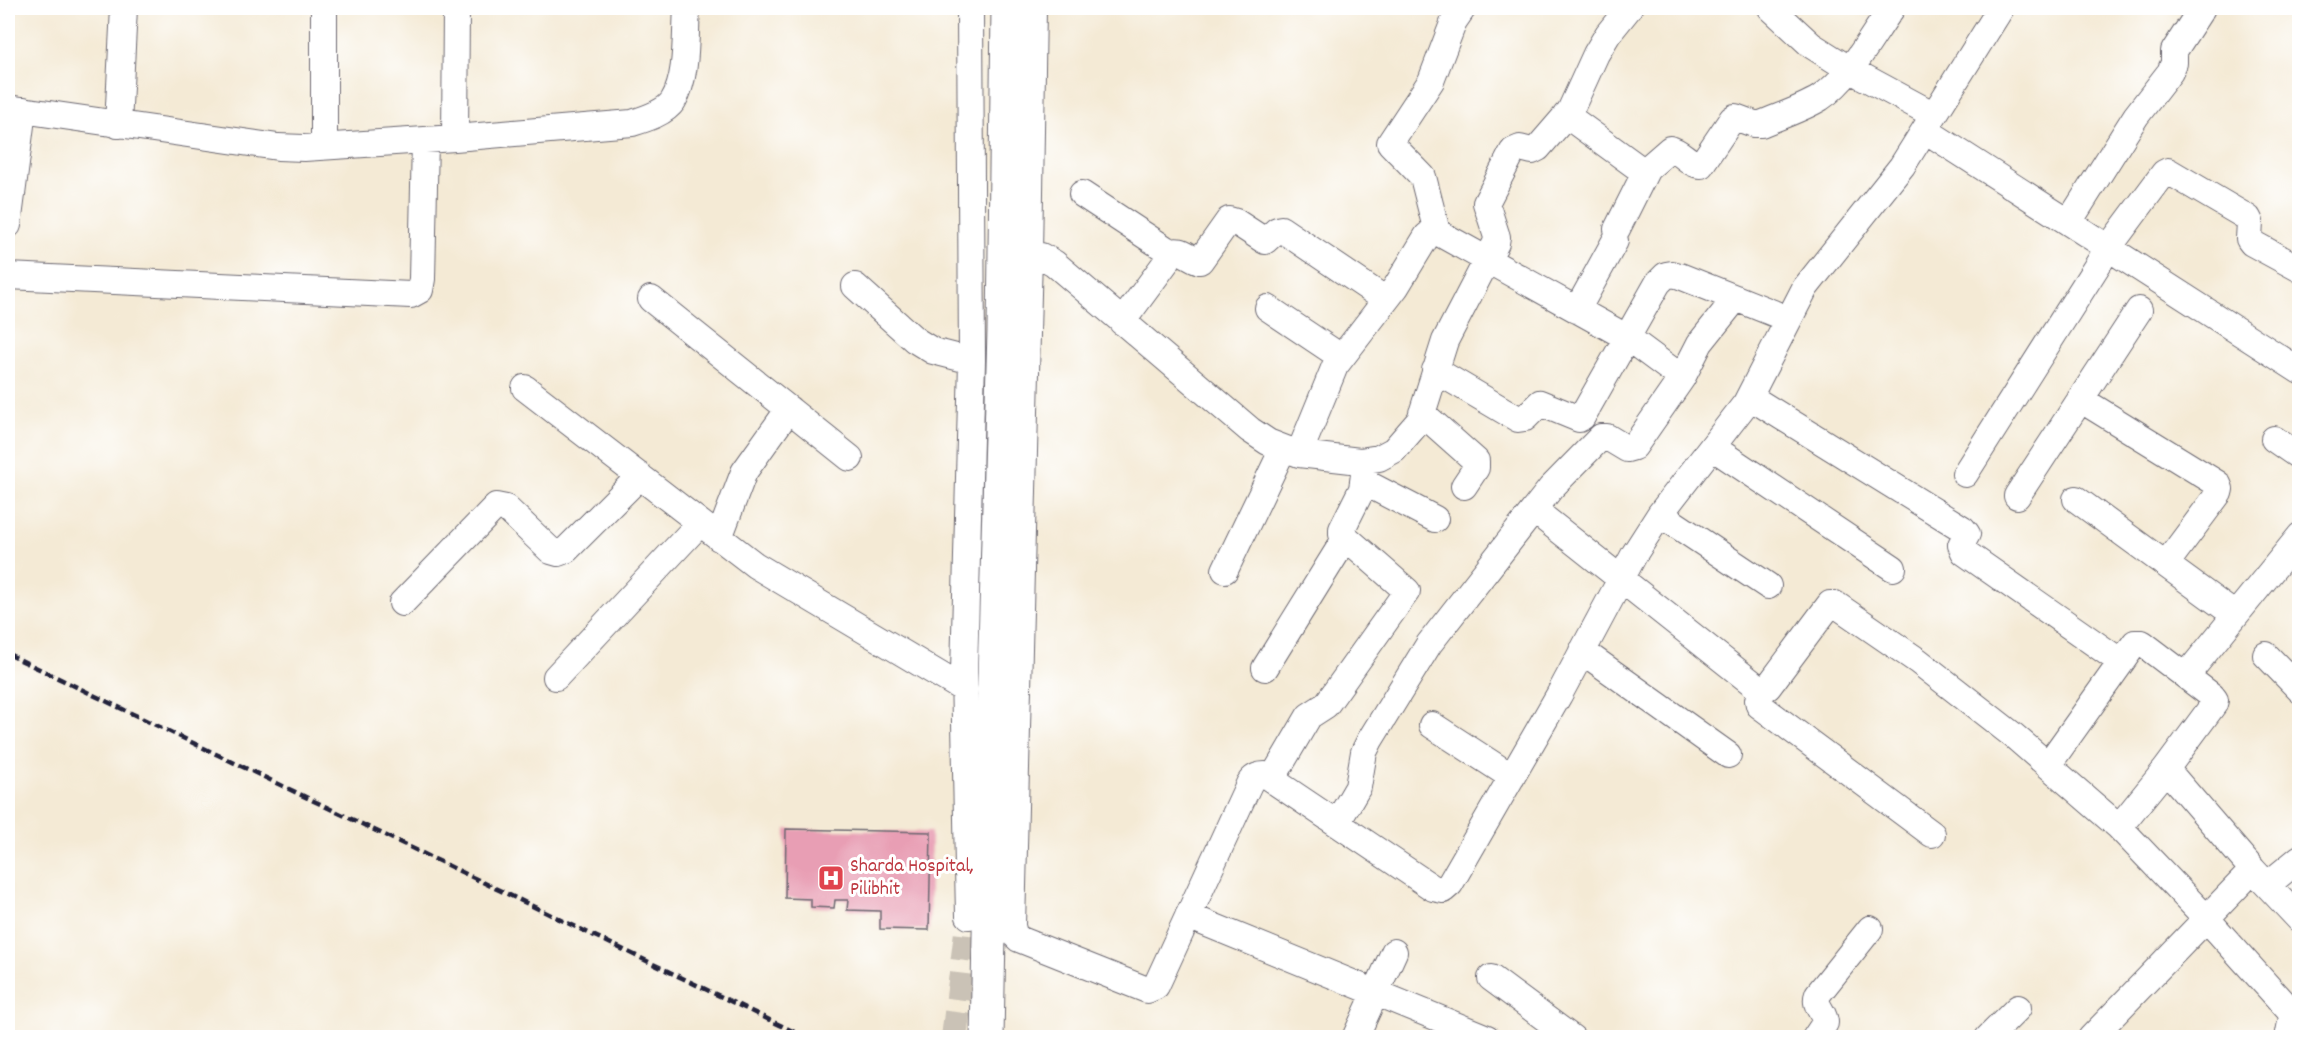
<svg xmlns="http://www.w3.org/2000/svg" width="2307" height="1045" viewBox="0 0 2307 1045" font-family="Dekko,sans-serif">
  <rect width="100%" height="100%" fill="#fff"/>
  <filter id="ink" filterUnits="userSpaceOnUse"><feTurbulence type="fractalNoise" baseFrequency=".0167" numOctaves="2"/><feDisplacementMap in="SourceGraphic" scale="12" xChannelSelector="R" yChannelSelector="G"/><feConvolveMatrix kernelMatrix="1 2 1 2 8 2 1 2 1" color-interpolation-filters="sRGB"/></filter>
  <filter id="wash" filterUnits="userSpaceOnUse"><feTurbulence type="fractalNoise" baseFrequency=".008" numOctaves="4" result="noise"/><feDisplacementMap in="SourceGraphic" scale="24" xChannelSelector="R" yChannelSelector="G"/><feGaussianBlur stdDeviation="1.35" result="paint"/><feColorMatrix in="noise" values="0 0 0 0 0 0 0 0 0 0 0 0 0 0 0 0 0 1.4 0 .05"/><feComposite in="paint" operator="in"/></filter>
  <g filter="url(#wash)">
    <rect width="100%" height="100%" fill="#f4ead5"/>
    <g id="blocks">
      <path fill="#e89eb4" d="M786,829L931,832L929,930L880,929V911L847,910L848,900H835L834,908L811,907V899L785,898Z"/>
    </g>
  </g>
  <g filter="url(#ink)">
    <use href="#blocks" fill-opacity="0" stroke="#6c6871" stroke-width="1.5"/>
    <g fill="none" stroke-linecap="round" stroke-linejoin="round">
      <path stroke="#cac2b6" stroke-width="26" stroke-dasharray="26 13" stroke-linecap="butt" d="M954,1038L969,916"/>
      <defs>
        <path id="minor" d="M324,8V146
          M1033,8L1029,254L1012,926L1014,934L1019,939L1147,990L1156,986L1249,784C1253,777 1257,775 1265,775L1433,888L1443,890L1450,884L1559,695L1635,553L1660,514L1746,403L1805,288L1902,166L2001,8
          M1771,8L1811,45L1849,69L1934,115
          M8,108L278,147L304,148L455,138L632,123C645,119 665,113 673,101C688,77 685,35 687,8
          M1566,115L1640,169H1647L1670,149C1682,151 1689,165 1701,165L1732,119L1735,117L1754,124H1761C1780,116 1802,109 1820,98C1851,77 1871,37 1892,8
          M118,125L124,8
          M1925,130L2300,371
          M455,138L456,8
          M1082,194L1167,250L1169,255L1167,261L1122,322
          M2069,222L2136,116L2170,72L2174,63V51L2202,8
          M8,225L23,110
          M1617,229L1647,169
          M1437,232L1423,177L1390,143L1431,81L1454,21L1463,8
          M1168,253C1182,247 1187,257 1200,261L1229,220L1236,222L1265,241L1277,230L1281,229L1386,300
          M1029,254L1041,256L1054,263L1250,430L1268,442L1299,454L1360,461L1379,458L1394,450L1420,420L1445,341L1496,243L1497,237L1486,203L1513,151L1520,148L1532,151L1538,148L1570,111L1596,54L1608,34L1629,8
          M8,276L411,295L420,290L422,279L425,140
          M855,286L915,340L933,351L972,361
          M651,299L850,458
          M1268,308L1341,357
          M1577,310L1615,241
          M1435,370L1518,419L1525,418L1540,403L1579,419L1582,417L1658,283L1666,275L1672,274L1680,276L1788,319
          M525,388L755,565L965,690
          M1750,397L1963,529L1967,534L1961,545L1964,552L2121,662
          M2080,399L2218,484L2220,489L2219,493L2166,564
          M1422,413L1476,461V468L1464,486
          M2274,439L2300,457
          M1712,447L1893,568
          M1299,454L1335,366L1396,287L1427,236L1431,233L1437,232L1628,338L1682,378
          M1965,474L2109,247L2164,173L2168,171L2248,218L2250,222L2249,239L2252,243L2300,269
          M1364,482L1435,519
          M2017,496L2139,310
          M2076,499L2235,615
          M1534,510L1761,690L1768,687L1830,604H1835L1918,661L2014,736L2119,827L2206,918L2289,1010L2292,1017L2288,1038
          M1660,514L1768,586
          M719,538L744,472L789,409
          M1225,570L1283,449
          M402,603L496,506L506,508L551,551L558,553L566,550L640,476
          M1582,651L1728,755
          M2266,655L2300,690
          M1265,668L1345,539
          M2186,676L2300,536
          M556,677L700,523
          M1761,690L1758,700L1759,705L1932,834
          M1432,725L1512,777
          M2048,765L2135,643H2142L2212,696L2215,700L2214,704L2166,769L2119,827
          M2166,769L2253,870L2300,920
          M1272,779L1309,716L1326,705L1407,591L1342,534V529L1362,489L1366,460
          M1337,823L1358,787L1364,752L1370,740L1429,644L1551,488L1601,437H1607L1627,449L1634,447L1682,378L1700,343L1736,298
          M2267,885L2300,858
          M969,916L964,673L972,361L970,8
          M1188,916L1487,1038
          M1491,978L1572,1038
          M1355,1038L1394,952
          M1815,1038L1825,1023C1825,1011 1813,1007 1818,994L1870,929
          M1988,1038L2018,1008
          M2091,1038L2253,870"/>
        <path id="highway" d="M987,1038L994,679L1004,331L1008,8"/>
      </defs>
      <use href="#minor" stroke="#6c6871" stroke-width="28"/>
      <use href="#highway" stroke="#6c6871" stroke-width="35"/>
      <use href="#minor" stroke="#fff" stroke-width="26"/>
      <use href="#highway" stroke="#fff" stroke-width="33"/>
      <path stroke="#22223b" stroke-width="4.5" stroke-dasharray="9 4.5" stroke-linecap="butt" d="M8,654L807,1038"/>
    </g>
  </g>
  <defs>
    <symbol id="hospital-square" viewBox="-11 -11 22 22"><rect x="-9" y="-9" width="18" height="18" rx="4" fill="#e0444e" stroke="#fff"/><path d="M-5-5h3v3.5h4V-5h3V5h-3V1.5h-4V5h-3Z" fill="#fff"/></symbol>
  </defs>
  <g fill-rule="evenodd">
    <use href="#hospital-square" x="816" y="863" width="30" height="30"/>
  </g>
  <g text-anchor="middle" dominant-baseline="central" stroke-width="6" stroke-linejoin="round" paint-order="stroke">
    <g font-size="20" fill="#be3a42" stroke="#fff" text-anchor="start">
      <text x="850" y="867">Sharda Hospital,<tspan x="850" dy="23">Pilibhit</tspan></text>
    </g>
  </g>
  <rect width="2307" height="1045" fill="none" stroke="#fff" stroke-width="30"/>
</svg>
